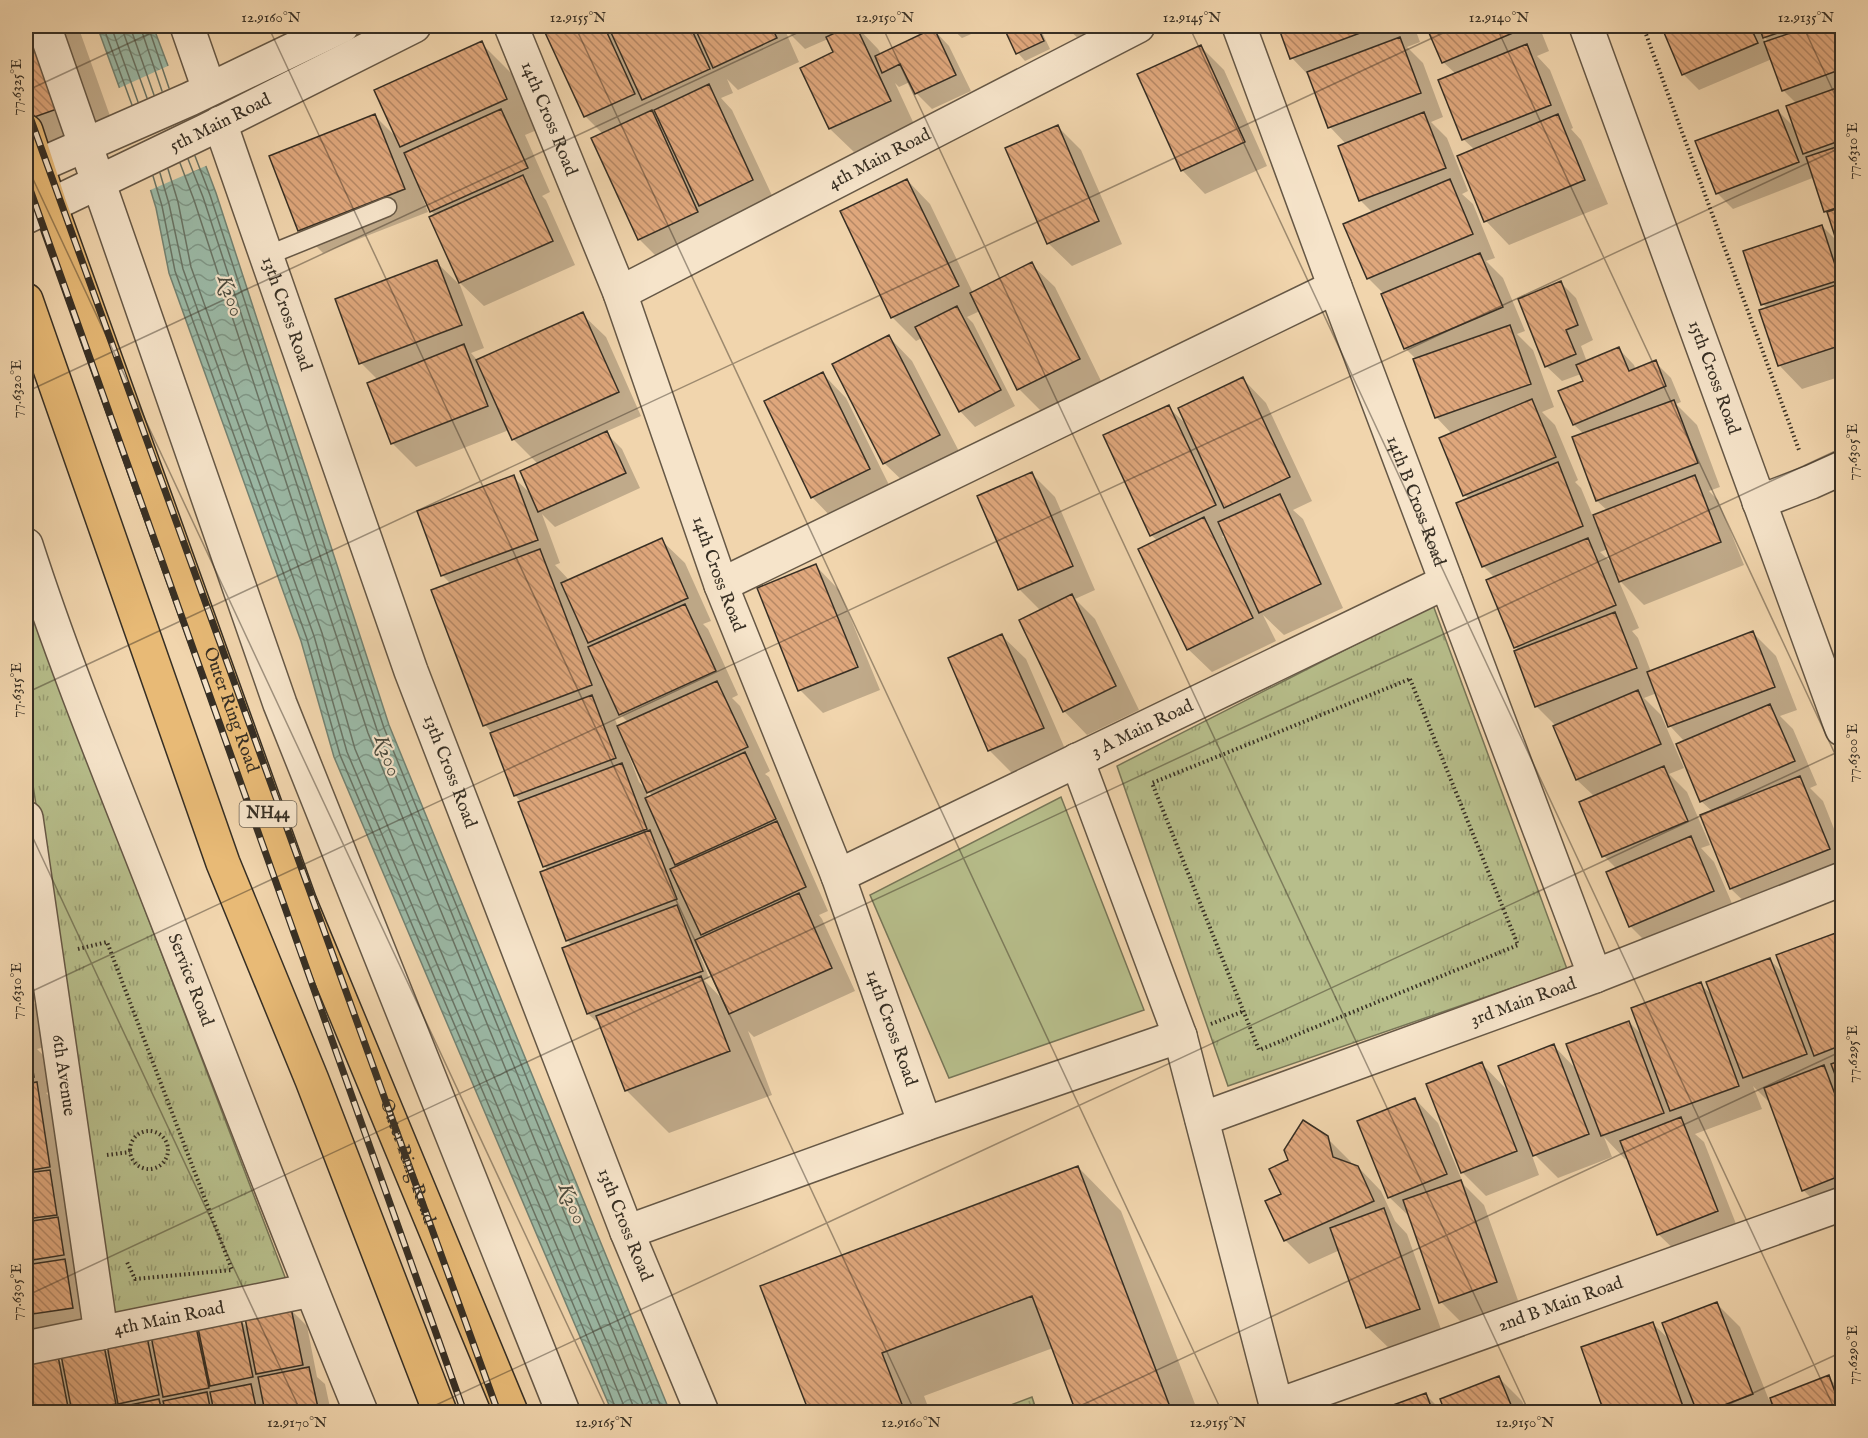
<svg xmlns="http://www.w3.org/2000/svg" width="1868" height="1438" viewBox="0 0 1868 1438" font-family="'IM FELL English',serif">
  <defs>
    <pattern id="park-tufts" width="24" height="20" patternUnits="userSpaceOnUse" patternTransform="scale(1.5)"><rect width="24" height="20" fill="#b7be8b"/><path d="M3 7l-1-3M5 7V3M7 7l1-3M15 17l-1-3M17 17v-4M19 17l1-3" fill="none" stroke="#969b71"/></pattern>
    <pattern id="water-waves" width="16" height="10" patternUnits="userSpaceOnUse" patternTransform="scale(1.5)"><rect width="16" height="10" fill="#9bb9a6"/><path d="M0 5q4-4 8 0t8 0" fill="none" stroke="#7f9787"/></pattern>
    <pattern id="building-back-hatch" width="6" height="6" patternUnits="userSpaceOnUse" patternTransform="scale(1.5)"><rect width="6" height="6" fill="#dfa77c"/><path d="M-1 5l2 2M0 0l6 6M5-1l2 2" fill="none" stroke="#b68865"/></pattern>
  </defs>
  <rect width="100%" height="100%" fill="#f1d5ad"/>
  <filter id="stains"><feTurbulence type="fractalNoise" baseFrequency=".00333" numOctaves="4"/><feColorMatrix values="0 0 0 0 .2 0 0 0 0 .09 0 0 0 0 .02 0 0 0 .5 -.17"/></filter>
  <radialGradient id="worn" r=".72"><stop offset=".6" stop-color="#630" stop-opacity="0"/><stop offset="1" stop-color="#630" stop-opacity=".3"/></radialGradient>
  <path fill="#b7be8b" stroke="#777658" stroke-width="1.5" d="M1061,797L1144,1010L949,1078L870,895Z"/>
  <path fill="url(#park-tufts)" stroke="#777658" stroke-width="1.5" d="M1433,605L1567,969L1228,1086L1117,766Z
    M30,608L288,1285L115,1317L26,740V609Z
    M1032,1397L1037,1412H992Z"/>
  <path fill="url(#water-waves)" stroke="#738272" stroke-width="1.5" d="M97,26H153L216,193L389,725L670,1412H612L334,757L301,641L169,273L156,208L121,92Z"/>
  <path fill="#f1d5ad" d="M170,65L208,165L148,191L117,89Z"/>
  <path fill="#0003" fill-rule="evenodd" d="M26,26H78L115,130L26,161Z
    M543,26H858H856L878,49L881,54L934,30L949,46L971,91L932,109L916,93L910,82L899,87L895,83L914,124L854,152L830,129L802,68L835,52L828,39L805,49L784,28L799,62L738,90L727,79L733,93L721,98L732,110L776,204L670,270L639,239L603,134L585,116Z
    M949,26H990L962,38Z
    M1005,26H1039L1050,49L1025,61L1018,53Z
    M1065,26H1124L1084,44Z
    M1279,26H1414L1420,42L1407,47L1423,63L1443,117L1431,122L1447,138L1468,191L1462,194L1473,204L1495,258L1486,261L1503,278L1525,331L1517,334L1533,350L1554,407L1542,412L1555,425L1578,480L1575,482L1581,488L1593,517L1608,511L1597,501L1584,434L1574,425L1585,382L1581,374L1562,381L1546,366L1561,283L1576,298L1593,340L1581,346L1587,362L1619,349L1634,365L1636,370L1655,362L1671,378L1681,402L1676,404L1697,425L1720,487L1709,491L1718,500L1744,565L1644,605L1618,579L1639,628L1632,631L1638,638L1651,672L1753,633L1776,656L1797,710L1780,716L1793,729L1817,785L1810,788L1823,801L1842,849V877L1755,912L1731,889L1713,812L1701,801L1685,742L1670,726L1657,693L1644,698L1661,715L1684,768L1669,774L1687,792L1710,845L1701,848L1714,862L1737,915L1654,950L1630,926L1608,873L1617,869L1604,856L1595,797L1577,780L1556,726L1536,706L1519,650L1515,647L1495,578L1483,566L1469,499L1465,495L1452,434L1436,417L1416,359L1405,348L1384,294L1368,278L1373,213L1361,201L1340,147L1346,144L1330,127L1310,77L1292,58ZM1608,549L1615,566L1600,552Z
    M1428,26H1539L1549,51L1537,56L1550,70L1573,128L1571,129L1581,140L1608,204L1509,245L1486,221L1475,150L1463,139L1456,74L1443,62Z
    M1667,26H1842V376L1802,389L1779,365L1768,309L1763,304L1822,226L1840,244L1830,216L1825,211L1815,177L1733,209L1717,193L1778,111L1796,129L1797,104L1783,90L1772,59L1699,90L1683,74ZM1762,35L1769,42L1766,43Z
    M481,43L512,74L537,130L525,135L550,192L542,196L546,200L575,265L484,306L460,283L431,218L436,216L431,211L424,195L422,196L428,212L323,253L300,230L375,116L397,138Z
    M1201,47L1224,70L1267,166L1205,194L1182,170Z
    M1058,127L1081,150L1122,244L1072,266L1048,243Z
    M907,180L930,204L973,293L1031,264L1055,287L1102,383L1042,412L1019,389L980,311L967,317L973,323L1015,406L975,427L960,411L922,338L916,341L893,318L842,211Z
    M436,262L460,285L484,348L471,353L478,361L582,314L606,337L641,416L605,432L622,449L640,488L555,527L542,514L560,563L555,565L570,581L661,540L685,563L711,621L703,624L708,629L738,695L732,698L740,706L770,771L765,774L769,777L828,911L819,915L822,919L855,991L754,1037L748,1031L772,1095L669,1133L626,1090L599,1020L596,1021L588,1014L564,949L573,946L567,940L548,870L545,867L520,802H521L515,795L493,734L485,725L451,584L442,575L513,477L532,495L538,464L513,439L509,430L416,467L392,443L378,380L361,363ZM622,716L628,722L618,727L615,719ZM630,752L648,791L653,796L648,798L645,788L639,782L628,753ZM701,949L725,1002L704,980L709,978L698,950Z
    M889,337L912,361L963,459L908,486L884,463Z
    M823,374L846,398L893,493L835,521L812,497Z
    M1243,379L1266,403L1312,501L1293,510L1303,519L1343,608L1284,635L1263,615L1276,641L1212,672L1188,649L1158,541L1151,535L1168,407L1187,425ZM1225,535L1229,544L1222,536Z
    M1032,474L1055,497L1095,590L1075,599L1095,619L1139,710L1087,735L1064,711L1041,611L1019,589Z
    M816,566L839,590L880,690L823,713L800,690Z
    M1002,636L1026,659L1066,751L1013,774L990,751L950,658Z
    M26,913L33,954H28L34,961L40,999L31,1000L39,1008L45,1047L37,1049L43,1055L49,1092L46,1093L60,1107L79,1270L75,1271L80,1276L87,1323L27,1332L26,1331Z
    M1841,932L1842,934V1207L1827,1213L1803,1190L1770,1100L1768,1101L1753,1086L1762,1109L1695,1134L1704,1142L1740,1234L1682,1257L1658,1234L1628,1158L1625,1159L1604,1137L1612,1157L1558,1178L1530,1150L1539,1175L1486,1196L1462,1172L1481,1063L1509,1092L1554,1046L1577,1070L1629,1022L1644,1037L1700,984L1714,997L1769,959L1786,976Z
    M1415,1099L1438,1123L1464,1185L1484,1205L1520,1306L1464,1325L1441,1302L1412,1219L1389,1197Z
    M1327,1138L1351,1162L1352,1165L1358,1167L1381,1191L1395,1221L1407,1234L1442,1332L1391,1350L1367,1327L1340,1250L1309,1264L1285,1240L1283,1195Z
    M1078,1167L1121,1211L1198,1412H1077L1053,1348L924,1396L930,1412H810L762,1287Z
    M1717,1304L1740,1327L1769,1400L1828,1377L1842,1391V1412H1605L1583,1348L1653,1324L1671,1341Z
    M291,1310L307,1326L317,1377L325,1384L331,1412H26V1365L57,1358L64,1365L103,1348L110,1354L147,1339L155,1346L196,1328L201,1334L241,1321L249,1329Z
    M1499,1378L1522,1401L1527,1412H1447L1442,1399Z
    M1425,1394L1443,1412H1379Z"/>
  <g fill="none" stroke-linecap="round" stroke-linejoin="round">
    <path stroke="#697465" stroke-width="1.5" d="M103,26L132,105
      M111,26L138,102
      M121,26L147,98
      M131,26L133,35L154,95
      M140,26L162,91
      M148,26L169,88
      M195,156L210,195L384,728L663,1412
      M188,159L203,197L377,730L655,1412
      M180,163L194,200L368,733L646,1412
      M168,169L178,202L191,267L322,633L355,749L613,1357L632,1403L634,1412
      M160,173L169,204L183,269L314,636L347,752L605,1360L624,1406L625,1412
      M153,176L162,206L175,271L307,639L340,755L598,1363L617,1412"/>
  </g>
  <path fill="url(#building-back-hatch)" stroke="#372f24" stroke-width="1.5" d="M26,26H59L85,99L26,120Z
    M542,26H604L635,94L584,117Z
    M608,26H690L710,69L642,100Z
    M694,26H771L777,38L713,68Z
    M850,26H856L891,101L829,129L800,68L833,52L826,37Z
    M1003,26H1037L1044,41L1016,54Z
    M1278,26H1379L1290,59Z
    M1426,26H1526L1527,27L1442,63Z
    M1667,26H1750L1758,43L1682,75L1662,28Z
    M1759,26H1798L1763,38Z
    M1811,26H1839L1842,34V69L1782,91L1764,42Z
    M934,28L956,75L915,94L900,64L882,73L875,56Z
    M1400,37L1421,93L1328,128L1307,72Z
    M482,41L507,99L400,147L374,90Z
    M1527,44L1551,105L1462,140L1438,80Z
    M1201,45L1245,142L1181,171L1137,74Z
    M709,84L753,180L699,206L654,110Z
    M1842,86V140L1803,154L1786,106Z
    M501,109L528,168L430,212L404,153Z
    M652,110L698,212L638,240L591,138Z
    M1778,110L1799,162L1716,194L1695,141Z
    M1424,112L1446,168L1359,201L1338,146Z
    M375,114L405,189L298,231L269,156Z
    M1558,114L1585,180L1484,222L1457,156Z
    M1058,125L1099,221L1047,244L1005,148Z
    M1842,145V206L1824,212L1806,157Z
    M523,175L553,241L459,283L429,217Z
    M907,179L959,286L891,318L840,211Z
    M1450,179L1473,234L1367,279L1343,224Z
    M1842,207V258L1827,212Z
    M1822,225L1840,280L1761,305L1743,251Z
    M1480,253L1503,307L1404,349L1381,294Z
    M437,260L462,325L359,364L335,299Z
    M1032,262L1080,359L1017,390L970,293Z
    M1561,281L1578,325L1566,330L1576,354L1545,367L1518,299Z
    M1842,283V345L1778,366L1759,310Z
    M957,306L1001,390L959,412L915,327Z
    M583,312L619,392L512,440L476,360Z
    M1510,325L1531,384L1435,418L1413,359Z
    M889,335L940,435L883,464L832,364Z
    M464,344L488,406L391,444L367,383Z
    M1619,347L1629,371L1656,360L1666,386L1573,425L1558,391L1583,381L1576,365Z
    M823,372L870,469L811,498L764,401Z
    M1243,377L1290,477L1224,508L1178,408Z
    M1532,399L1556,457L1463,496L1439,438Z
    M1674,400L1698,463L1596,501L1572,437Z
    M1169,405L1216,505L1150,536L1103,435Z
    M607,431L626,473L538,512L520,471Z
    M1558,462L1583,526L1482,567L1456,503Z
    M1032,472L1073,566L1018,590L977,496Z
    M514,475L538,540L441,576L417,511Z
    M1695,475L1721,542L1619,582L1593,515Z
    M1280,494L1321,584L1259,613L1218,522Z
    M1204,517L1253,618L1187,650L1138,549Z
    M662,538L688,598L588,643L561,583Z
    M1588,538L1616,605L1514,648L1486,580Z
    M540,549L592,685L483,726L431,590Z
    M816,564L858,667L798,691L757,588Z
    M1072,594L1116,686L1063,712L1019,620Z
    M685,604L716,671L619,715L588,647Z
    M1615,612L1637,668L1535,707L1514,651Z
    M1753,631L1775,687L1668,727L1647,672Z
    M1002,634L1044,728L988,751L948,658Z
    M717,681L748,747L647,793L617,726Z
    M1638,690L1661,744L1576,780L1553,726Z
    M592,695L616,758L514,796L490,733Z
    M1770,704L1795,761L1700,802L1676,744Z
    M745,752L776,819L675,865L645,798Z
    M622,763L647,829L543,867L518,802Z
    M1664,766L1688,821L1602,857L1579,802Z
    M1800,776L1830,849L1730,889L1700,815Z
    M777,821L806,887L701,935L670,869Z
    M650,830L677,899L566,941L540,872Z
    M1691,836L1714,891L1629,927L1606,872Z
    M799,893L832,968L729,1014L695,940Z
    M677,905L703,971L587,1014L562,948Z
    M1841,931L1842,1045L1814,1056L1776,955Z
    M1770,958L1807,1054L1743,1078L1706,982Z
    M701,976L730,1051L625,1091L596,1016Z
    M1701,982L1739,1086L1670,1111L1631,1008Z
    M26,1004L30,1032L26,1033Z
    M1629,1021L1664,1113L1601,1136L1566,1044Z
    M26,1038H28L34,1077L26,1078Z
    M1554,1044L1589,1134L1533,1156L1498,1066Z
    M1842,1060V1093L1831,1064Z
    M1482,1062L1517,1151L1461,1173L1426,1084Z
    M1824,1065L1842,1113V1175L1802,1191L1764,1088Z
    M37,1082L50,1167L26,1171V1084Z
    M1415,1098L1447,1174L1388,1198L1357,1121Z
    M1681,1117L1718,1211L1657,1235L1620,1141Z
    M1303,1120L1328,1136L1333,1157L1358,1166L1374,1201L1284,1241L1265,1201L1281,1194L1269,1169L1288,1160L1284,1150Z
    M1078,1166L1172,1412H1076L1032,1296L882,1353L905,1412H809L760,1286Z
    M50,1170L57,1215L26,1219V1173Z
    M1461,1180L1497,1282L1439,1303L1403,1200Z
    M1384,1208L1420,1309L1366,1328L1330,1228Z
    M58,1217L64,1255L26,1261V1222Z
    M65,1259L73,1308L26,1315V1265Z
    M1717,1302L1753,1394L1706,1412H1697L1662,1323Z
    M291,1308L303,1365L256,1374L245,1318Z
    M241,1319L253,1377L210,1386L198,1328Z
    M1653,1322L1685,1412H1604L1581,1347Z
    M196,1327L209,1388L163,1397L151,1336Z
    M147,1337L159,1395L118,1404L107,1345Z
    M104,1346L116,1404L72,1412L61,1355Z
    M58,1356L69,1412H26V1363Z
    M309,1367L319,1412H265L258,1377Z
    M1829,1375L1842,1412H1775L1770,1398Z
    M1499,1376L1514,1412H1445L1440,1399Z
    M251,1384L257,1412H214L210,1392Z
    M207,1392L211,1412H166L163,1401Z
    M1426,1393L1433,1412H1374Z
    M159,1399L162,1412H121L120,1407Z
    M1755,1406L1758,1412H1738Z
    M115,1407L116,1412H87Z"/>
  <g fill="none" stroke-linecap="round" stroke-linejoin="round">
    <defs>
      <path id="service" d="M266,256L387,207"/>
      <g id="minor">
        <path d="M187,26L209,89"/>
        <path id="s1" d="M511,26L620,293L721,585L838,876L925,1124"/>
        <path id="s2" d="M1239,26L1335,287L1595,976"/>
        <path id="s3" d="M220,123L411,671L627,1232L702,1412"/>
        <path id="s4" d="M620,293L1138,26"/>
        <path d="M1759,502L1811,482L1842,468"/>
        <path d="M721,585L1335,287"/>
        <path d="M1077,760L1180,1036L1278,1412"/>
        <path id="s5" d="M26,818L101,1333"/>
        <path id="s6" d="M838,876L1446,582"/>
        <path id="s7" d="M1202,1119L1595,976L1842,879"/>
        <path d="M627,1232L925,1124L1180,1036"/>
        <path id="s8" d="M26,1348L311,1290"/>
        <path id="s9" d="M1276,1406L1842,1204"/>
      </g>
      <g id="tertiary">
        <path d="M44,26L280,704L563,1412"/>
        <path id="s10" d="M1586,26L1842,729"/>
        <path d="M26,171L190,99L342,26"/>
        <path id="s11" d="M26,217L205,131L414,26"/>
        <path id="s12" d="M26,545C66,669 117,791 164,912C229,1079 293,1247 361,1412"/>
      </g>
      <g id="trunk">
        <path id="s13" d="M26,131L50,205L300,903L511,1412"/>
        <path d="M26,300L223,863L312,1080L440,1412"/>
      </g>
    </defs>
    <use href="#service" stroke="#665846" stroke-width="21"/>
    <use href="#minor" stroke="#665846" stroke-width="36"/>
    <use href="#tertiary" stroke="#665846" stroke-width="36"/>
    <use href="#trunk" stroke="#372f24" stroke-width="36"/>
    <path stroke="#372f24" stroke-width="4" stroke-dasharray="1.5 3" stroke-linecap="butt" d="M1643,26L1799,450
      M1410,679L1518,945L1259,1050L1152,783Z
      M78,949L107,942L232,1270L135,1279L127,1262
      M1211,1024L1244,1011
      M130 1150a19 19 0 1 1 38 0a19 19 0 1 1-38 0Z
      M107,1155L130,1152"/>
    <use href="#service" stroke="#f6e4ca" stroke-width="18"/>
    <use href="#minor" stroke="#f6e4ca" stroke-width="33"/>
    <use href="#tertiary" stroke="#f6e4ca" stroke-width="33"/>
    <use href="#trunk" stroke="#e8ba76" stroke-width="33"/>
    <defs>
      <g id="rail">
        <path id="s14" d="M26,106L498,1412"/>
        <path d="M26,178L464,1412"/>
      </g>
    </defs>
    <use href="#rail" stroke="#372f24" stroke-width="7"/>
    <use href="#rail" stroke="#f6e4ca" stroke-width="4.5" stroke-dasharray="14" stroke-linecap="butt"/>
  </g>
  <path fill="none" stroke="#372f24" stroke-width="1.5" stroke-opacity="0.45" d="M268,26L915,1412M575,26L1222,1412M882,26L1529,1412M1189,26L1836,1412M1496,26L1842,769M1803,26L1842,110M26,91L166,26M26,164L608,1412M26,392L812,26M26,693L1458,26M26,823L301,1412M26,994L1842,147M26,1296L1842,448M421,1412L1842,750M1067,1412L1842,1051M1712,1412L1842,1352"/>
  <g text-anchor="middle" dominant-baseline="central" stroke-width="4.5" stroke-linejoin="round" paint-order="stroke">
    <rect fill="#f6e4ca" stroke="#706556" stroke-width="1.5" x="239.5" y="801" width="57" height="26" rx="4.5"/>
    <g font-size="16" font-weight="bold" fill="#372f24">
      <text x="268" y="814">NH44</text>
    </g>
    <g font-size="18" fill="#372f24" stroke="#f6e4ca">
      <text stroke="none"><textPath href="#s1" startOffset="100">14th Cross Road</textPath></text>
      <text stroke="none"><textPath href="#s11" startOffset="216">5th Main Road</textPath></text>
      <text stroke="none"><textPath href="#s4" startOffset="292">4th Main Road</textPath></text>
      <text stroke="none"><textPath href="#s3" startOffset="202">13th Cross Road</textPath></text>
      <text stroke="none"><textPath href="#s10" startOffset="374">15th Cross Road</textPath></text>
      <text stroke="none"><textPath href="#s2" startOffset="507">14th B Cross Road</textPath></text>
      <text stroke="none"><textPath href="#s1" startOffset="586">14th Cross Road</textPath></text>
      <text stroke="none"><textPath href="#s13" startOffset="614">Outer Ring Road</textPath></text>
      <text stroke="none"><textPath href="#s6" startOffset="338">3 A Main Road</textPath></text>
      <text stroke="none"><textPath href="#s3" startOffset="688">13th Cross Road</textPath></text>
      <text stroke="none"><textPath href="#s12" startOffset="465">Service Road</textPath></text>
      <text stroke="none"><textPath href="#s7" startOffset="342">3rd Main Road</textPath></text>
      <text stroke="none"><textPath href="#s1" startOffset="1072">14th Cross Road</textPath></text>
      <text stroke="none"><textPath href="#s5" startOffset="260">6th Avenue</textPath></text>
      <text stroke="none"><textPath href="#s14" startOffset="1122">Outer Ring Road</textPath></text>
      <text stroke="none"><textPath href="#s3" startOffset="1174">13th Cross Road</textPath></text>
      <text stroke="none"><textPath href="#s9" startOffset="302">2nd B Main Road</textPath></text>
      <text stroke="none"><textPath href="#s8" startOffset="146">4th Main Road</textPath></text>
    </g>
    <g font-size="20" font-style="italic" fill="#4b4b3e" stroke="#f6e4ca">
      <text transform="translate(230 296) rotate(71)">K200</text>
      <text transform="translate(387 756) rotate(70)">K200</text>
      <text transform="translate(572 1204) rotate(67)">K200</text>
    </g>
  </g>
  <rect width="1868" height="1438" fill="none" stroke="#f1d5ad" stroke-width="66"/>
  <rect x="33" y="33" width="1802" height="1372" fill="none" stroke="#372f24" stroke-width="2"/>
  <g font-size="15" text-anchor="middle" fill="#372f24">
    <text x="271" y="22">12.9160°N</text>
    <text x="578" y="22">12.9155°N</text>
    <text x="885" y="22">12.9150°N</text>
    <text x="1192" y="22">12.9145°N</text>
    <text x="1499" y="22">12.9140°N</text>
    <text x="1806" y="22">12.9135°N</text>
    <text transform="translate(16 87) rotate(-90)" y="5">77.6325°E</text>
    <text transform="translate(1852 151) rotate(-90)" y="5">77.6310°E</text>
    <text transform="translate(16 389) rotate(-90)" y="5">77.6320°E</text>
    <text transform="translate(1852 452) rotate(-90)" y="5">77.6305°E</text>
    <text transform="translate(16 690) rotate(-90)" y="5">77.6315°E</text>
    <text transform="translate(1852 753) rotate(-90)" y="5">77.6300°E</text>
    <text transform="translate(16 991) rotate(-90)" y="5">77.6310°E</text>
    <text transform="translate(1852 1054) rotate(-90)" y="5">77.6295°E</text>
    <text transform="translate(16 1292) rotate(-90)" y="5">77.6305°E</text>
    <text transform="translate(1852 1355) rotate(-90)" y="5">77.6290°E</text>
    <text x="297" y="1427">12.9170°N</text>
    <text x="604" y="1427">12.9165°N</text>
    <text x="911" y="1427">12.9160°N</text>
    <text x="1218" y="1427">12.9155°N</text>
    <text x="1525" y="1427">12.9150°N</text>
  </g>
  <rect width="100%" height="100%" filter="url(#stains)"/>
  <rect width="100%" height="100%" fill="url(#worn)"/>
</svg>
